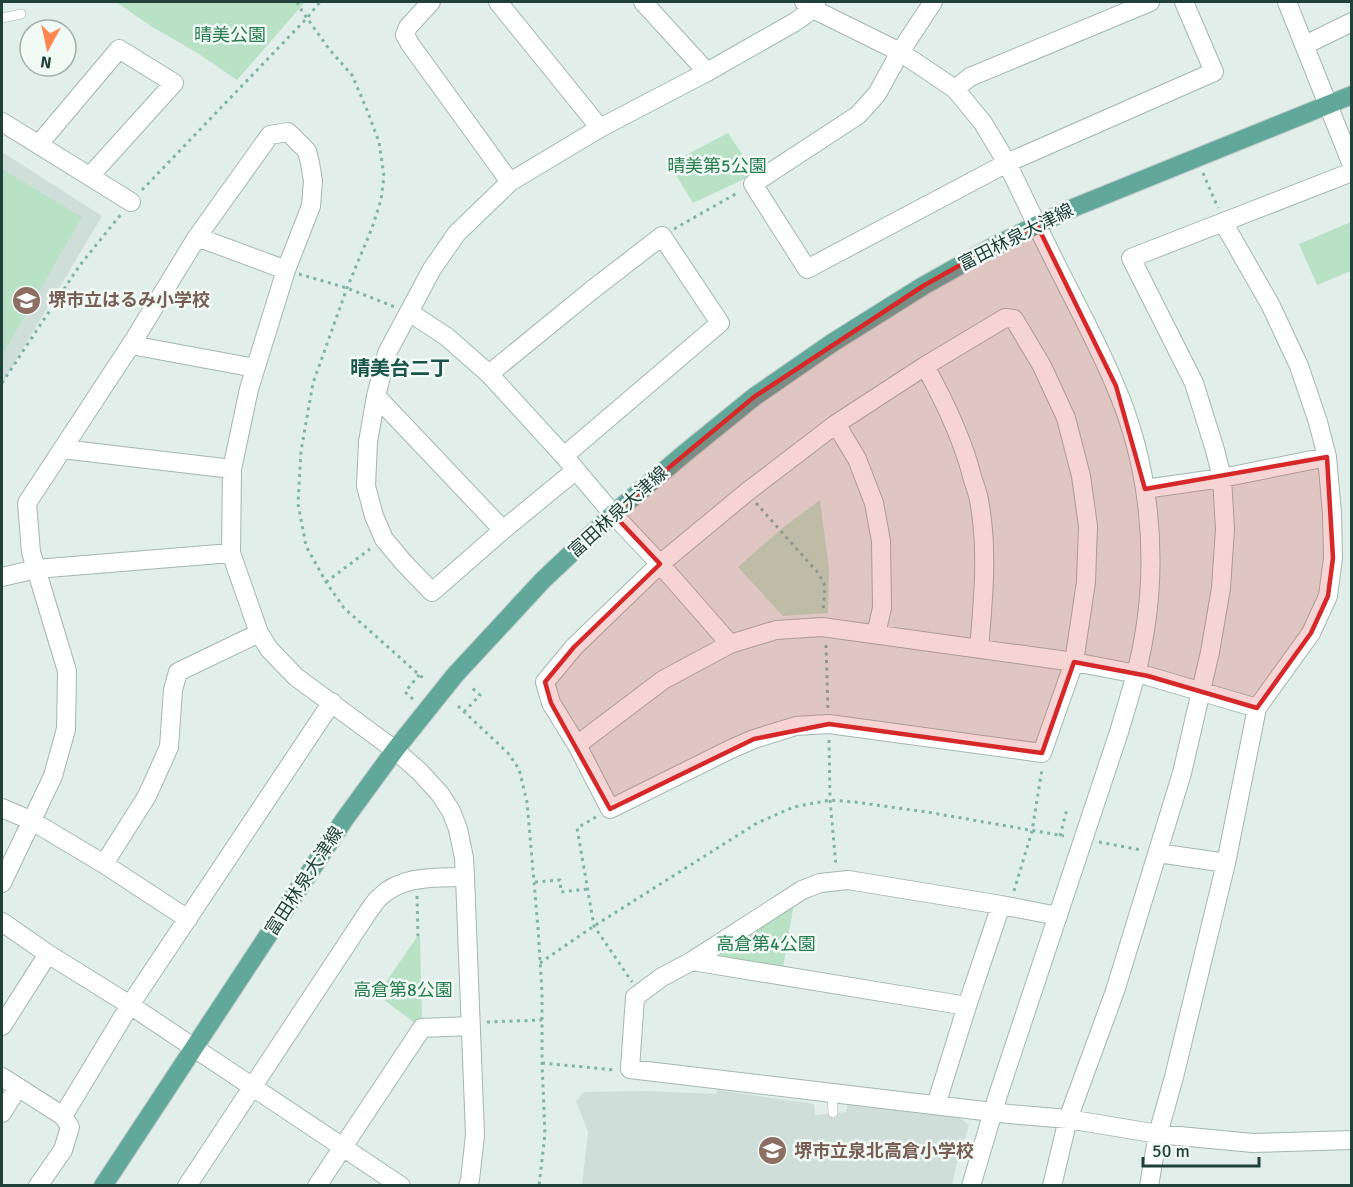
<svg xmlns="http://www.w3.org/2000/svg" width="1353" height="1187" viewBox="0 0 1353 1187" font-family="Signika,'Noto Sans JP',sans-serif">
  <rect width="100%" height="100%" fill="#e1eee9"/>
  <path fill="#cfded8" d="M2,152L102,216L2,384Z
    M717,1090L814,1104L815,1115L846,1112L847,1105L959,1117L969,1125L955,1170L952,1185H582L588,1132L576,1101L584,1092L646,1091L716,1094Z"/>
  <path fill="#b8e1c6" d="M116,2H305L237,80L199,54L151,26Z
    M728,133L755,174L693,203L669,164Z
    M2,169L82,217L2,355Z
    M1351,222V271L1317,285L1299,244Z
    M820,500L829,569L828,613L783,616L738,567L780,530Z
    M794,903L783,967L717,956V954Z
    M417,937H420L422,1020H417L415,1023L377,995Z"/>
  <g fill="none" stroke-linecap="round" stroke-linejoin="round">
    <defs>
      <path id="lane" d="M2,18L21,14
        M832,1093L833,1113"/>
      <path id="street" d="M431,2L408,27L405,35L410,44L510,182
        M498,2L600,128
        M643,2L707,72
        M804,2L813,9L900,52L955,89L983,123L1007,163L1037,225
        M933,2L900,52L877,94L858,115L753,184L807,269L1007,163L1214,72L1184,2
        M1287,2L1352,165
        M1305,45L1352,22
        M955,89L970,77L1150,2
        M2,122L131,202
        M39,144L119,49L174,83L90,176
        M197,237L286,270
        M409,312L387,353L376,396L368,442L366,486L374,516L384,539L404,563L432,592L503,530L576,470
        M1005,318L1014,319L1042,366L1066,418L1081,476L1088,526L1086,582L1074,662L1042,753L829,724L796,726L754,739L731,749L610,809L577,745L551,703L545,682L574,647L660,564L747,492L836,424L925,366Z
        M131,345L255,368
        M925,366C945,402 963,439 973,480C976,488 979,497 980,506C988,553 983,601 979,649
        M489,374L592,290L662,236L720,323L564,456
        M376,396L503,530
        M836,424L857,459L874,503L881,541L882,608L876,634
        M62,449L232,469
        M1145,489L1222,478L1327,457
        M613,514L660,564L730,644
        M2,577L36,569L231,553
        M577,745L663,680L730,644L776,630L822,627L1074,662L1148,676L1257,708
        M2,808L32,821L104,864L188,919
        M1158,853L1226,863
        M104,864L147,796L169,747L173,690L178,672L259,633
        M2,883L53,776L66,729L67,671L31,552L27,503L134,340L197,237L270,135L288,132L307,151L310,163L313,181L311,206L286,270L249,389L232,469L231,553L259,633L269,649L296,677L395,750L420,772L440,794L451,811L458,829L464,858L465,877L475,1135L470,1180L468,1186
        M1001,905L1058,916
        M2,922L48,954L130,1005L401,1186
        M692,961L967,1006
        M2,1026L48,954
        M2,1077L63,1116L130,1005L332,702
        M936,1105L967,1006L1001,905L848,880L820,883L802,890L692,961L662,977L635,997L630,1069L1009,1114L1068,1119L1158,1134L1253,1143L1352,1140
        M2,1113L18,1087
        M38,1186L63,1150L70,1127L63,1116
        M187,1186L368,912C372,907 375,901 380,897C402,875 436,878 465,877
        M317,1186L422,1028L471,1026
        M1052,1186L1068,1119L1115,991L1182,773L1210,652L1221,588L1225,529L1222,478L1215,450L1194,383L1131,258L1352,172
        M1149,1186L1158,1134L1174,1077L1226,863L1257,708L1311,633L1328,596L1333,558L1332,513L1327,457L1318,422L1299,366L1271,306L1223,222"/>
      <path id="secondary" d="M613,514L564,456L489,374L447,337L409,312L432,269L457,233L510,182L600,128L707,72L795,22L813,9L816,2
        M971,1186L998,1095L1119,732C1129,698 1140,665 1145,630C1158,549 1148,461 1115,385C1092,330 1062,279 1037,225"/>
      <path id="primary" d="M103,1186L344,820L395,750L455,675L543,580L613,514L685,453L754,397L832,343L923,286L994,246L1068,210L1352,95"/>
    </defs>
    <use href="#lane" stroke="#a3b7b1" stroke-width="10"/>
    <use href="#street" stroke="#a3b7b1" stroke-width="20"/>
    <use href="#secondary" stroke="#9ebbb3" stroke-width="20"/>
    <use href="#primary" stroke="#c0cac8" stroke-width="20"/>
    <path stroke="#7eb5a8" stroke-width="3" stroke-dasharray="3 4.5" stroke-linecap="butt" d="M297,2L302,11L329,49L352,75L367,110L379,142L384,176L381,200L372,228L347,288L313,383L301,451L298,504L306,546L326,582L344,608L424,679
      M1203,173L1218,208
      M142,190L307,18L320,2
      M674,229L739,192
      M299,274L347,288L395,307
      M2,383L80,265L122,213
      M756,503L819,574L825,586L823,612
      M326,582L370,549
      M826,645L828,710
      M413,699L405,692L419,675
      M458,706L508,753L519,769L527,802L538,928L542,992V1063L545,1134L539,1186
      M464,712L480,695L470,686
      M829,740L830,800L836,866
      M596,817L577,828L594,926L632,982
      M1060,836L1067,809
      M1099,842L1141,850
      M535,882L560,880L561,892L588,889
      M1014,891L1032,831L1042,769
      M417,896L418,937
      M540,963L594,926L757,823L794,807L830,800L854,802L927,812L1064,836
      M487,1022L542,1020
      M542,1063L615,1070"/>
    <use href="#lane" stroke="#fff" stroke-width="9"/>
    <use href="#street" stroke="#fff" stroke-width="18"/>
    <use href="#secondary" stroke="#fff" stroke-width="18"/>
    <use href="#primary" stroke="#61a89b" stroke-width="18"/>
  </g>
  <path fill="#d62828" fill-opacity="0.2" stroke="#d62828" stroke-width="4.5" stroke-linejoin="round" d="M1037,225L1116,386L1145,489L1327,457L1333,558L1328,596L1311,633L1257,708L1148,676L1074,662L1042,753L829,724L754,739L610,809L551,703L545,682L574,647L660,564L613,514L754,397L923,286L994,246Z"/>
  <defs>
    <symbol id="school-disc" viewBox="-11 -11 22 22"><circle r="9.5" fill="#8d6e63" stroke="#f2faf6"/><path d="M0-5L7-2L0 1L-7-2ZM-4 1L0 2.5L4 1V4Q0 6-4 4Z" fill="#fff"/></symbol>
  </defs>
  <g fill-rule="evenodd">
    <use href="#school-disc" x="10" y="284" width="33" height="33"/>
    <use href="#school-disc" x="756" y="1134" width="33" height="33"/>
  </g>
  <g text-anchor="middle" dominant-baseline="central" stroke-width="5" stroke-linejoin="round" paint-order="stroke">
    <g font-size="18" fill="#257c4d" stroke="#f2faf6">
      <text x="230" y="35">晴美公園</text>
      <text x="717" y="166">晴美第5公園</text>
      <text x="766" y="944">高倉第4公園</text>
      <text x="403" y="990">高倉第8公園</text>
    </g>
    <g font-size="18" fill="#1f413a" stroke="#f2faf6">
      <text transform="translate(1016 237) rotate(-27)">富田林泉大津線</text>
      <text transform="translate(618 512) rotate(-42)">富田林泉大津線</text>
      <text transform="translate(304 881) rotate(-57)">富田林泉大津線</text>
    </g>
    <g font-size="18" font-weight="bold" fill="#785e54" stroke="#f2faf6" text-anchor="start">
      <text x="48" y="300">堺市立はるみ小学校</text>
      <text x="794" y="1151">堺市立泉北高倉小学校</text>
    </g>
    <g font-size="20" font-weight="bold" fill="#19554b" stroke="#f2faf6">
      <text x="400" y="368">晴美台二丁</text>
    </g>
  </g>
  <rect width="1353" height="1187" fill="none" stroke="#1f413a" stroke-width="6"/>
  <g transform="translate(48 48) rotate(188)"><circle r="28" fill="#f2faf6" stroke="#9eb0ab" stroke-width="1.5"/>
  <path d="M0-4.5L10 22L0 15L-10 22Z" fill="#ff864e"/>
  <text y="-9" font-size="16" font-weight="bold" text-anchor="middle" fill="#1f413a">N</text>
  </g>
  <path d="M1143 1157v9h116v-9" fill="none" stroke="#1f413a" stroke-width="3"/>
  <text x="1152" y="1157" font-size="18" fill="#1f413a" stroke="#f2faf6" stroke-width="4.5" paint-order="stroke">50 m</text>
</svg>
